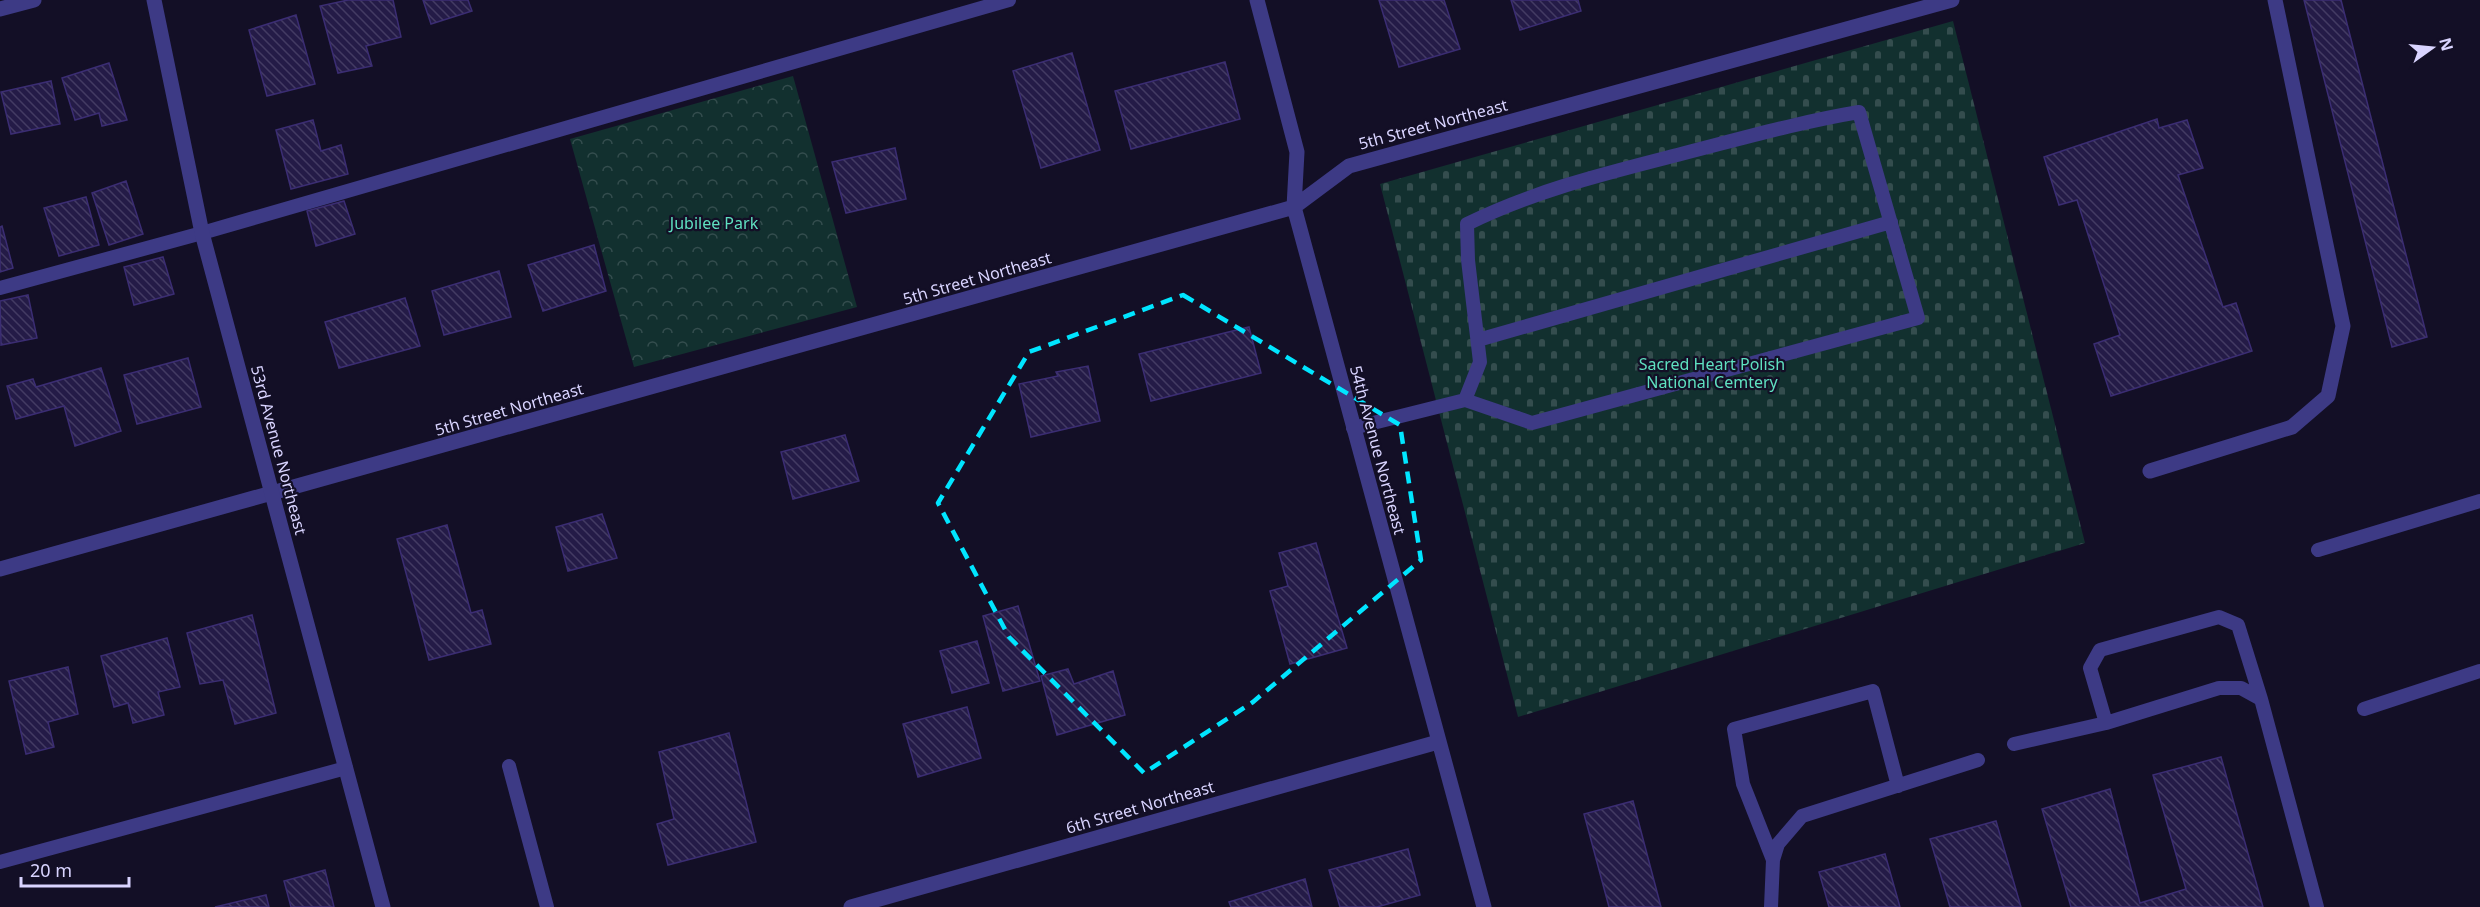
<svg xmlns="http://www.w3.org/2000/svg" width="2480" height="907" viewBox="0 0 2480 907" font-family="'Noto Sans',sans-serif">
  <defs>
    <pattern id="forest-crowns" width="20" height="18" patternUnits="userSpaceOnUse" patternTransform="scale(1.5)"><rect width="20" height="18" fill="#12302f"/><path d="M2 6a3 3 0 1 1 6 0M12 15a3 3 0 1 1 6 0" fill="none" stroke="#344d4e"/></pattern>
    <pattern id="cemetery-stones" width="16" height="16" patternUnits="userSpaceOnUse" patternTransform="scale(1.5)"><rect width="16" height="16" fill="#12302f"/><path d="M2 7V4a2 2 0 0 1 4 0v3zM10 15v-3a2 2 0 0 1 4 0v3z" fill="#344d4e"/></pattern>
    <pattern id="building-back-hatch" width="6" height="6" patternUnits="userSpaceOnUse" patternTransform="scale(1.5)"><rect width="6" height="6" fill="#241b47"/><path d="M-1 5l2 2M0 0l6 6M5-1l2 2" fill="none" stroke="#433b63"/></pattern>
  </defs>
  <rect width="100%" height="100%" fill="#130f26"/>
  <path fill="url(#forest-crowns)" d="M793,76L857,307L634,367L570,139Z"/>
  <path fill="url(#cemetery-stones)" d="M1953,21L2085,543L1518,717L1380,184Z"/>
  <path fill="url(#building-back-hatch)" stroke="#3b2d73" stroke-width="1.5" d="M348,0H393L401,37L366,46L372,66L338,73L320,6Z
    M423,0H468L472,11L431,24Z
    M1379,0H1444L1460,49L1399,67Z
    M1511,0H1578L1581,11L1520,30Z
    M2304,0H2341L2427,337L2392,347Z
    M296,15L315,84L267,96L249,30Z
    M1072,53L1100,150L1041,168L1013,71Z
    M1225,62L1240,119L1131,149L1115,91Z
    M109,63L127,120L102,126L99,113L75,120L62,78Z
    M51,81L60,124L11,134L1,92Z
    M2157,119L2159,128L2187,120L2203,168L2178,175L2223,307L2236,303L2252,351L2111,396L2094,344L2120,335L2077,200L2059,205L2044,157Z
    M313,120L321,151L341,145L348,174L291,189L276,130Z
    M895,148L906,199L846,213L832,162Z
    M126,181L143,234L109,245L92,193Z
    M86,197L99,245L59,256L44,208Z
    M344,201L355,234L316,246L307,211Z
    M2,226L13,268L0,272V227Z
    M594,245L606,291L543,311L528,265Z
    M163,257L174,294L134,305L124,267Z
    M499,271L511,317L444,335L432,291Z
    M28,295L37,338L1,345L0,301Z
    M405,298L420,346L339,368L325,322Z
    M1249,327L1261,373L1151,401L1139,354Z
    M188,358L201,407L137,424L124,375Z
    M1088,366L1100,421L1031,437L1019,384L1058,376L1056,372Z
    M101,368L121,431L75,446L64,406L16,419L7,386L33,379L36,387Z
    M845,435L859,481L793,499L781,452Z
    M602,514L617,558L568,571L556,527Z
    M447,525L471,613L482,610L491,644L429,660L397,539Z
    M1316,543L1347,648L1290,664L1270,591L1288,586L1279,553Z
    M1018,606L1040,681L1003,691L983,616Z
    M252,615L276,713L235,724L223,680L200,684L187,633Z
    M167,638L180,687L158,692L164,715L133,723L128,703L114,707L101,656Z
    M977,641L989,683L952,693L940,651Z
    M68,667L78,714L48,722L54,747L26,754L9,681Z
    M1068,669L1074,684L1113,671L1125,715L1057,735L1041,676Z
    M967,707L981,758L918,777L903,724Z
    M729,733L756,842L668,865L657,824L674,819L659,752Z
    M2221,757L2263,907H2071L2042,809L2110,789L2140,903L2186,889L2153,775Z
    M1633,801L1661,907H1609L1584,814Z
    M1996,821L2021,907H1950L1930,839Z
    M1408,849L1420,895L1377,907H1340L1329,870Z
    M1885,854L1900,907H1829L1819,872Z
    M325,870L334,907H291L284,881Z
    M1305,879L1312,907H1231L1229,902Z
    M266,895L269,907H215Z"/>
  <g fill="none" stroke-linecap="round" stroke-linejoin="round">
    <path stroke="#3d3a85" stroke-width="14" d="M0,288L202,233L1009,0
      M1478,340L1891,222
      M1353,428L1465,400L1532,423L1918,318L1859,112C1799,122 1740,139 1681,154C1607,173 1536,190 1467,224L1468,260L1480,362L1465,400
      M2318,550L2480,501
      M2364,709L2480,671
      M2106,723L2090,668L2100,650L2219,617L2238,625L2261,699
      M2014,744L2106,723L2219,688H2241L2261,699L2317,907
      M509,766L547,907
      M1773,860L1743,784L1734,729L1873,691L1898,786
      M0,862L346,768
      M1771,907L1773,860L1778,844L1802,816L1978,760"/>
    <path stroke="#3d3a85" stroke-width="15" d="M1257,0L1297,152L1294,207L1484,907
      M0,9L34,0
      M2150,471L2292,427L2328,396L2343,326L2275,0
      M0,569L1294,207L1349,166L1952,0
      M851,907L1438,742"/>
    <path stroke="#3d3a85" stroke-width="15" d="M154,0L202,233L383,907"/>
  </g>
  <path fill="none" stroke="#00e5ff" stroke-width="4.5" stroke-dasharray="12 8" stroke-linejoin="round" d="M1183,295L1400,425L1421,560L1253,702L1144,773L1009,637L938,503L1029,352Z"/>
  <g text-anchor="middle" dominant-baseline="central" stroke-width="4.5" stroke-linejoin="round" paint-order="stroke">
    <g font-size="16" fill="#d9d4ff" stroke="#130f26">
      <text transform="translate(1433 124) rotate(-15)">5th Street Northeast</text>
      <text transform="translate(977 278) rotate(-16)">5th Street Northeast</text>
      <text transform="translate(509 409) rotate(-16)">5th Street Northeast</text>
      <text transform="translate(279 450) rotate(75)">53rd Avenue Northeast</text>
      <text transform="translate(1378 450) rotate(75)">54th Avenue Northeast</text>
      <text transform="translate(1140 807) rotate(-16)">6th Street Northeast</text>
    </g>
    <g font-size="16" fill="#5fe0c0" stroke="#130f26">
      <text x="714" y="223">Jubilee Park</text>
      <text x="1712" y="364">Sacred Heart Polish<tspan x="1712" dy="18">National Cemtery</tspan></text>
    </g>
  </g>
  <g transform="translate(2432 48) rotate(75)" stroke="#130f26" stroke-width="4.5" paint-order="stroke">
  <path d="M0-4.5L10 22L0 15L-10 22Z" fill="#d9d4ff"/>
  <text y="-9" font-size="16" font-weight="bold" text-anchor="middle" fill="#d9d4ff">N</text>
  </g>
  <path d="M21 877v9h108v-9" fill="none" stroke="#d9d4ff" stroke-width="3"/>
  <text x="30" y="877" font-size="18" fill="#d9d4ff" stroke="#130f26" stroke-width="4.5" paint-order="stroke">20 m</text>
</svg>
